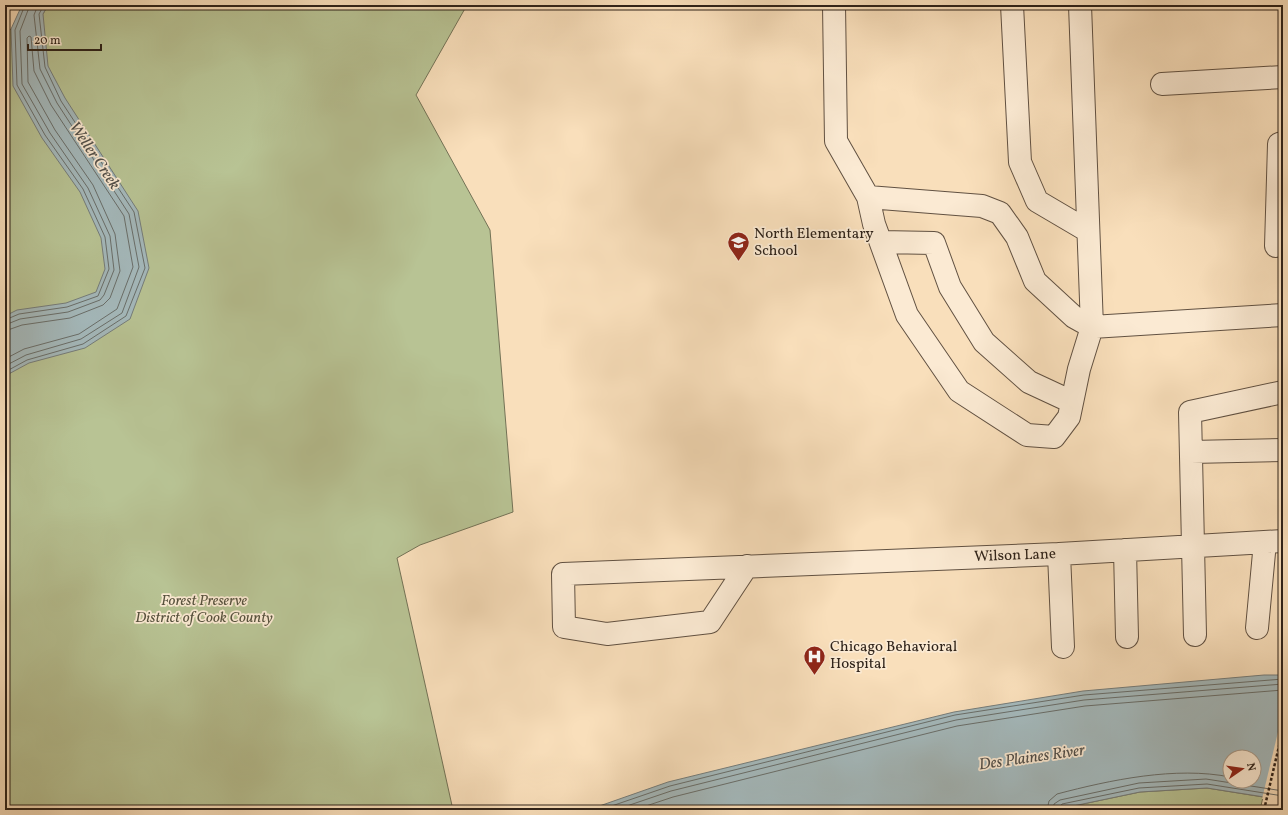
<svg xmlns="http://www.w3.org/2000/svg" width="1288" height="815" viewBox="0 0 1288 815" font-family="Vollkorn,serif">
  <rect width="100%" height="100%" fill="#f9dfbb"/>
  <filter id="stains"><feTurbulence type="fractalNoise" baseFrequency=".005" numOctaves="4"/><feColorMatrix values="0 0 0 0 .2 0 0 0 0 .09 0 0 0 0 .02 0 0 0 .5 -.17"/></filter>
  <radialGradient id="worn" r=".72"><stop offset=".6" stop-color="#630" stop-opacity="0"/><stop offset="1" stop-color="#630" stop-opacity=".3"/></radialGradient>
  <path fill="#b8c394" stroke="#737256" d="M48,5H467L416,95L490,230L513,512L420,545L397,558L453,810H5V32L43,14Z
    M1207,788L1263,797L1260,810H1054L1140,792Z"/>
  <path fill="#a4b9bc" stroke="#757d7b" fill-rule="evenodd" d="M22,5H48L43,14L48,66L65,98L138,211L149,268L130,319L85,348L29,363L5,376V316L17,310L66,303L96,292L105,269L101,238L80,192L42,138L13,86L11,29Z
    M1264,675H1283V800L1207,788L1140,792L1054,810H588L668,782L954,712L1083,691ZM1230,757H1254V781H1230Z"/>
  <path fill="#f9dfbb" d="M1283,711V802L1262,799Z"/>
  <g fill="none" stroke-linecap="round" stroke-linejoin="round">
    <path stroke="#696e6a" stroke-width="1" d="M5,320L19,314L67,307L98,296L109,269L105,237L83,189L45,135L17,85L15,30L25,5
      M5,325L20,319L68,312L100,300L104,295L114,270L110,236L88,188L50,133L22,84L20,31L30,5
      M5,331L22,325L70,318L103,305L110,298L120,271L115,234L93,185L55,130L28,82L27,38L29,36L31,37L34,71L51,105L124,216L133,267L117,309L79,334L24,349L5,359
      M5,366L26,355L81,339L122,313L139,267L129,214L57,103L40,69L34,15L38,5
      M5,372L27,360L83,344L126,316L145,268L134,212L61,101L45,67L39,14L44,5
      M600,810L670,786L955,715L1084,695L1283,679
      M615,810L671,791L956,720L1084,700L1283,684
      M634,810L673,797L957,726L1085,706L1283,690
      M1047,810L1049,801L1057,794C1110,780 1176,766 1230,777
      M1053,810L1054,804L1060,800L1139,783L1206,779L1283,791
      M1058,810L1062,804L1139,788L1207,784L1283,796"/>
    <defs>
      <path id="minor" d="M834,5L836,141L868,197L874,224L907,315L959,391L1027,435L1054,437L1069,417L1079,369L1092,327L1080,5
        M1012,5L1020,162L1037,201L1088,231
        M1162,84L1283,77
        M868,197L982,206L1000,213L1017,237L1035,281L1074,317L1092,327L1283,315
        M881,242L934,243L950,287L984,342L1029,382L1072,402
        M1276,246L1279,144L1283,143
        M1191,452L1283,450
        M1125,550L1127,637
        M1059,554L1063,647
        M747,566L710,622L607,634L564,627L563,574L1059,554L1283,541
        M1257,628L1265,542
        M1195,635L1190,412L1283,392"/>
    </defs>
    <use href="#minor" stroke="#615142" stroke-width="24"/>
    <path stroke="#2e2219" stroke-width="2.5" stroke-dasharray="3 2" stroke-linecap="butt" d="M1264,810L1283,729"/>
    <use href="#minor" stroke="#fbead3" stroke-width="22"/>
  </g>
  <defs>
    <symbol id="school-pin" viewBox="-11 -11 22 30"><path d="M0 17L-7.5 6A9.5 9.5 0 1 1 7.5 6Z" fill="#8f2418" stroke="#fbead3"/><path d="M0-5L7-2L0 1L-7-2ZM-4 1L0 2.5L4 1V4Q0 6-4 4Z" fill="#fff"/></symbol>
    <symbol id="hospital-pin" viewBox="-11 -11 22 30"><path d="M0 17L-7.5 6A9.5 9.5 0 1 1 7.5 6Z" fill="#8f2418" stroke="#fbead3"/><path d="M-5-5h3v3.5h4V-5h3V5h-3V1.5h-4V5h-3Z" fill="#fff"/></symbol>
  </defs>
  <g fill-rule="evenodd">
    <use href="#school-pin" x="726" y="230" width="25" height="34"/>
    <use href="#hospital-pin" x="802" y="644" width="25" height="34"/>
  </g>
  <g text-anchor="middle" dominant-baseline="central" stroke-width="3.5" stroke-linejoin="round" paint-order="stroke">
    <g font-size="15" fill="#2e2219" stroke="#fbead3" text-anchor="start">
      <text x="754" y="234">North Elementary<tspan x="754" dy="17">School</tspan></text>
      <text x="830" y="647">Chicago Behavioral<tspan x="830" dy="17">Hospital</tspan></text>
    </g>
    <g font-size="15" fill="#2e2219" stroke="#fbead3">
      <text transform="translate(1015 556) rotate(-2)">Wilson Lane</text>
    </g>
    <g font-size="15" font-style="italic" fill="#57523e" stroke="#fbead3">
      <text x="204" y="601">Forest Preserve<tspan x="204" dy="17">District of Cook County</tspan></text>
    </g>
    <g font-size="16" font-style="italic" fill="#514f4a" stroke="#fbead3">
      <text transform="translate(94 156) rotate(56)">Weller Creek</text>
      <text transform="translate(1032 758) rotate(-8)">Des Plaines River</text>
    </g>
  </g>
  <rect width="1288" height="815" fill="none" stroke="#f9dfbb" stroke-width="20"/>
  <rect x="6" y="6" width="1276" height="803" fill="none" stroke="#2e2219" stroke-width="2"/>
  <rect x="10" y="10" width="1268" height="795" fill="none" stroke="#2e2219"/>
  <g transform="translate(1242 769) rotate(77)"><circle r="19" fill="#fbead3" stroke="#a99a89"/>
  <path d="M0-3L7 15L0 10L-7 15Z" fill="#8f2418"/>
  <text y="-6" font-size="11" font-weight="bold" text-anchor="middle" fill="#2e2219">N</text>
  </g>
  <path d="M28 44v6h73v-6" fill="none" stroke="#2e2219" stroke-width="2"/>
  <text x="34" y="44" font-size="12" fill="#2e2219" stroke="#fbead3" stroke-width="3" paint-order="stroke">20 m</text>
  <rect width="100%" height="100%" filter="url(#stains)"/>
  <rect width="100%" height="100%" fill="url(#worn)"/>
</svg>
